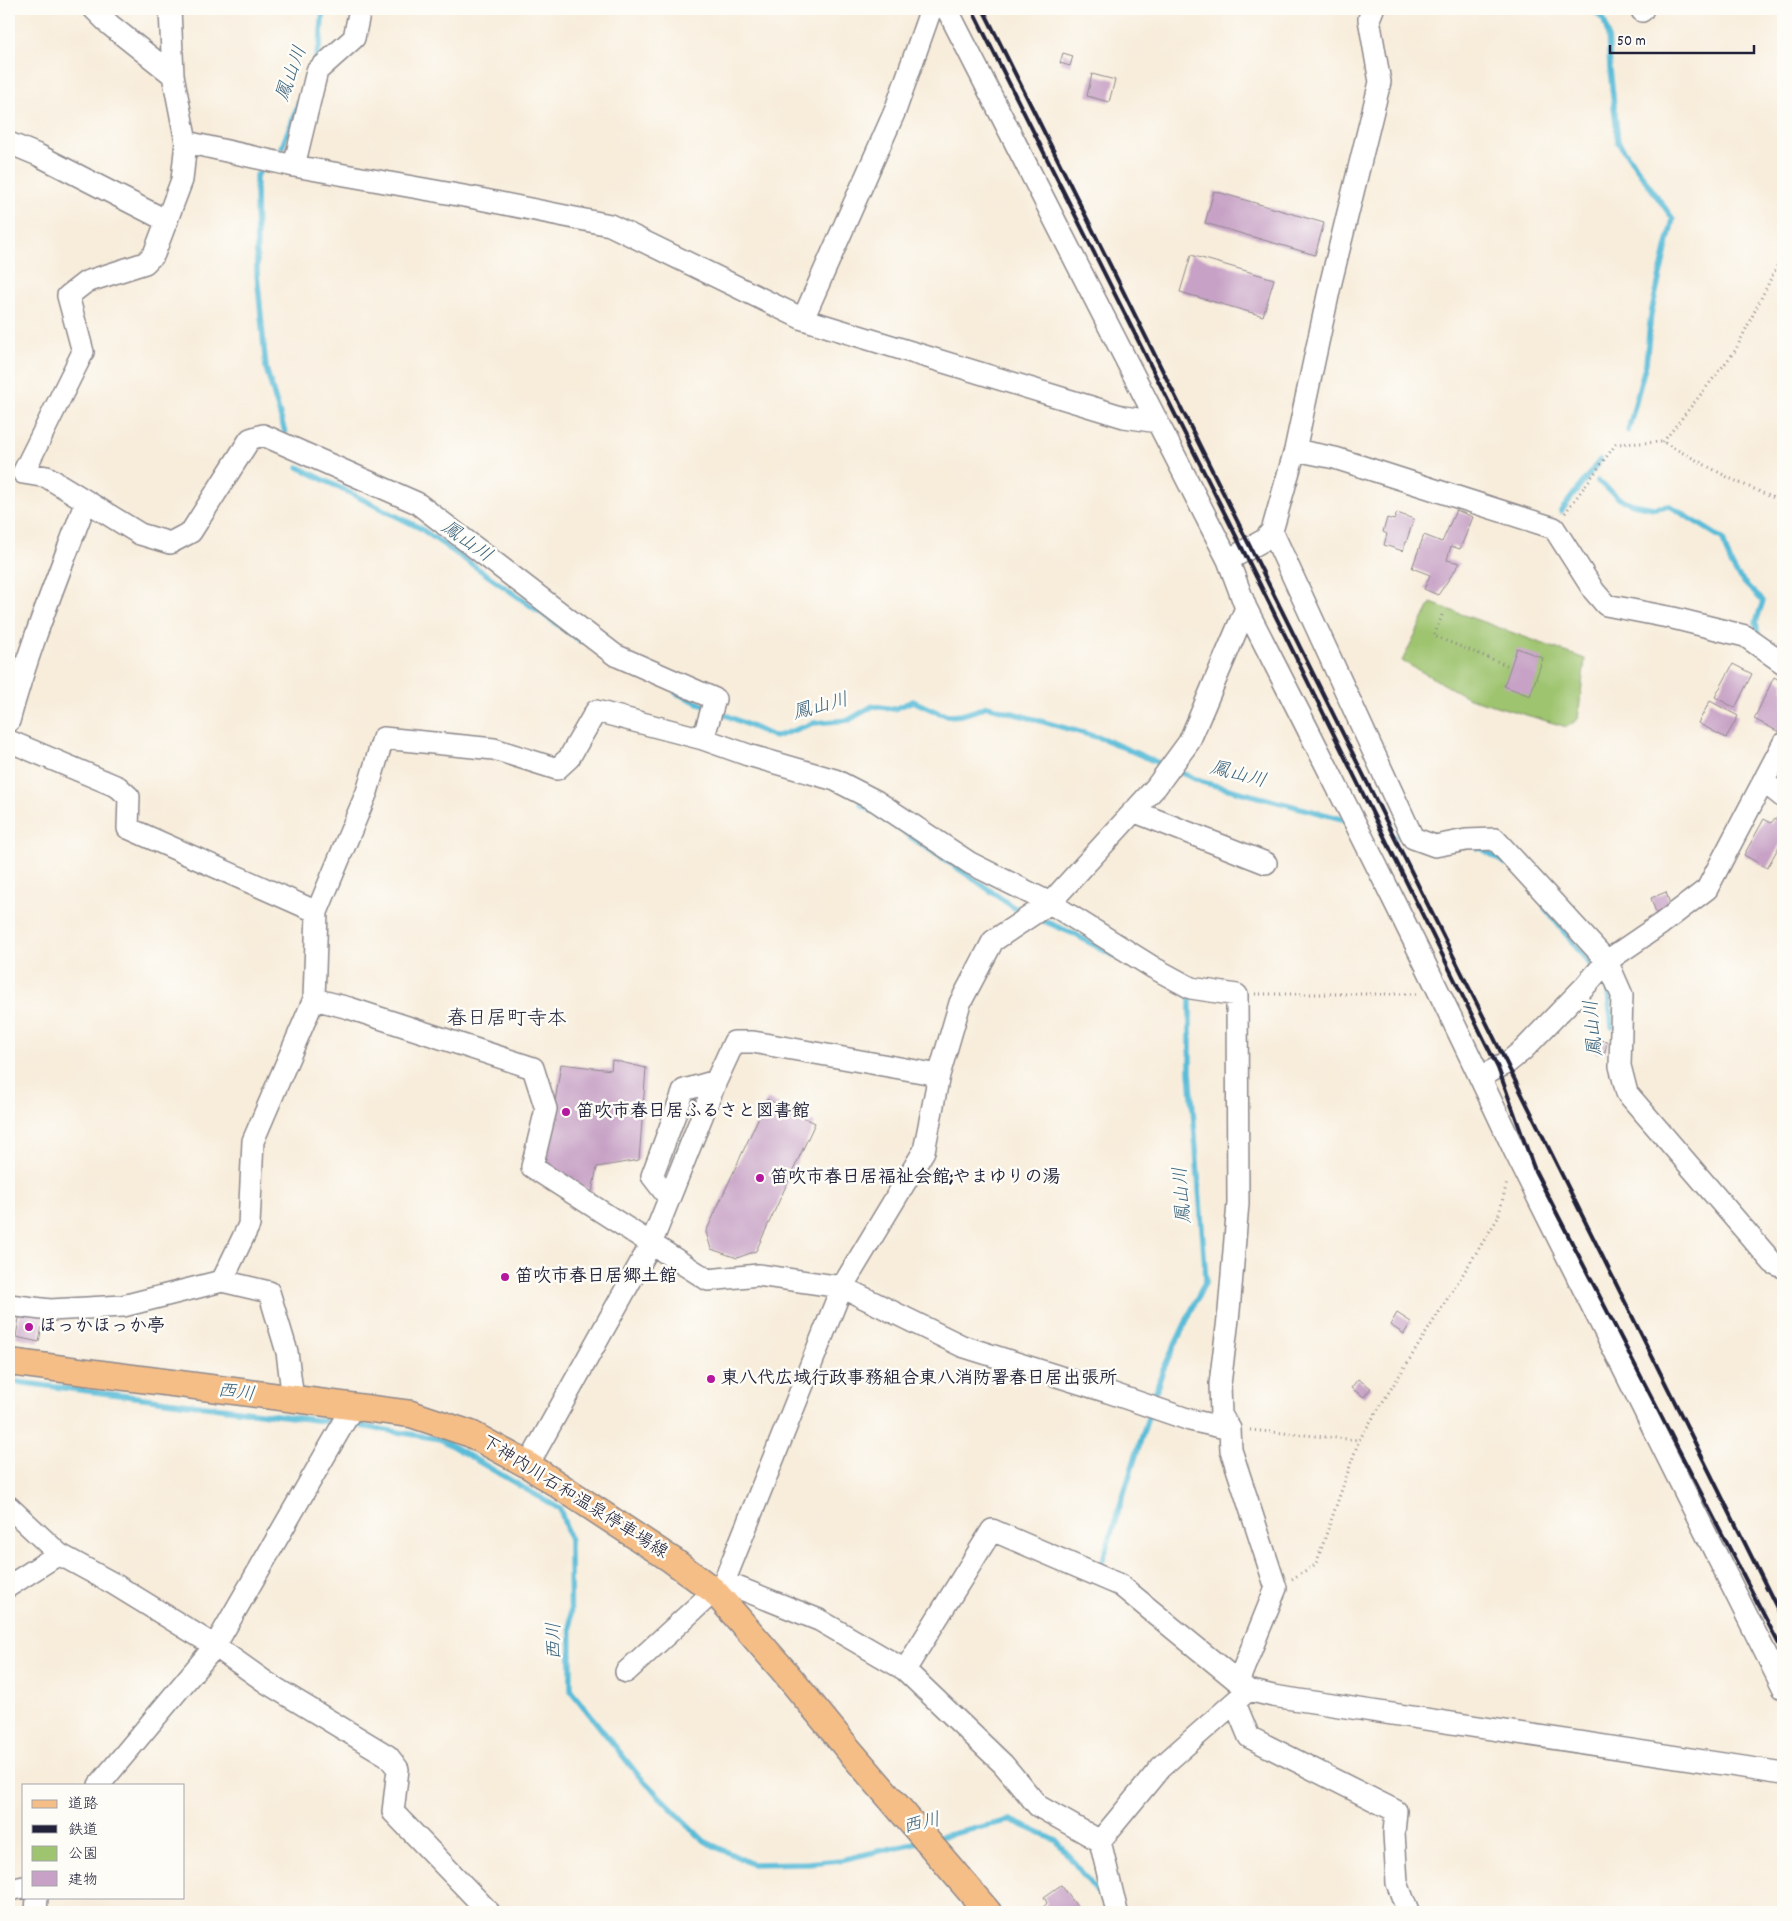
<svg xmlns="http://www.w3.org/2000/svg" width="1792" height="1921" viewBox="0 0 1792 1921" font-family="Dekko,'Klee One',sans-serif">
  <rect width="100%" height="100%" fill="#fdfcf7"/>
  <filter id="ink" filterUnits="userSpaceOnUse"><feTurbulence type="fractalNoise" baseFrequency=".02" numOctaves="2"/><feDisplacementMap in="SourceGraphic" scale="10" xChannelSelector="R" yChannelSelector="G"/><feConvolveMatrix kernelMatrix="1 2 1 2 8 2 1 2 1" color-interpolation-filters="sRGB"/></filter>
  <filter id="wash" filterUnits="userSpaceOnUse"><feTurbulence type="fractalNoise" baseFrequency=".0096" numOctaves="4" result="noise"/><feDisplacementMap in="SourceGraphic" scale="20" xChannelSelector="R" yChannelSelector="G"/><feGaussianBlur stdDeviation="1.12" result="paint"/><feColorMatrix in="noise" values="0 0 0 0 0 0 0 0 0 0 0 0 0 0 0 0 0 1.4 0 .05"/><feComposite in="paint" operator="in"/></filter>
  <g filter="url(#wash)">
    <rect width="100%" height="100%" fill="#f8eddb"/>
    <path fill="#9fc46f" stroke="#607355" d="M1431,603L1585,659L1578,719L1567,727L1469,698L1402,661Z"/>
    <g fill="none" stroke-linecap="round" stroke-linejoin="round">
      <path stroke="#5abcd8" stroke-width="5.5" d="M1593,9L1604,20L1608,34L1610,69L1618,142L1673,219L1651,314L1646,363L1628,431
        M314,63L320,45L323,9
        M282,147L299,102
        M259,173L256,176L257,274L266,368L285,432
        M298,467L420,528L581,641
        M1598,481L1620,499L1633,504L1654,508L1670,506L1723,539C1731,572 1738,578 1763,601L1756,622L1758,635
        M1561,511L1600,460
        M676,693L775,737L814,723L849,720L873,706L894,709L913,701C947,717 951,722 987,706L1104,739L1202,782L1346,820
        M861,804L971,877L1013,907L1026,913
        M1396,836L1408,840
        M1477,848H1481L1506,864
        M1545,908L1594,969
        M1037,918L1074,934L1118,958
        M1605,982L1607,984L1612,1027
        M1771,1271L1775,1276L1783,1279
        M9,1381L339,1423
        M1152,1403L1163,1370L1206,1280L1190,1071V996L1186,994
        M348,1424L440,1439L560,1509L570,1540L571,1691L638,1775L704,1841L752,1864L808,1863L841,1860L918,1842
        M1099,1572L1150,1411
        M935,1838L1011,1820L1057,1841L1106,1903"/>
    </g>
    <g id="blocks">
      <path fill="#c7a2c6" d="M1063,53L1073,56L1070,66L1060,63Z
        M1092,74L1115,80L1109,102L1087,96Z
        M1214,191L1324,223L1315,255L1205,223Z
        M1191,255L1274,279L1263,316L1180,292Z
        M1456,510L1473,517L1460,549L1451,546L1447,560L1460,563L1438,595L1424,589L1430,575L1412,568L1424,535L1442,542Z
        M1397,513L1414,519L1403,551L1384,545L1387,534L1383,532L1387,518L1394,520Z
        M1517,648L1543,658L1530,696L1504,686Z
        M1733,664L1752,674L1735,708L1715,697Z
        M1774,677L1783,682V724L1779,732L1754,719Z
        M1710,701L1738,716L1726,738L1698,723Z
        M1775,818L1783,823V839L1767,868L1744,855L1764,819L1771,823Z
        M1666,892L1671,908L1656,913L1651,898Z
        M1598,1040L1607,1041L1605,1053H1595Z
        M612,1060L646,1068L639,1160L597,1167L592,1192L545,1164L561,1064L611,1070Z
        M767,1099L815,1123L756,1251L737,1258L711,1249L706,1232Z
        M20,1312L44,1315L39,1342L16,1337Z
        M1397,1313L1411,1322L1404,1334L1390,1325Z
        M1358,1379L1371,1388L1364,1397L1351,1388Z
        M1061,1885L1081,1912H1039L1047,1903L1044,1897Z"/>
    </g>
  </g>
  <g filter="url(#ink)">
    <use href="#blocks" fill-opacity="0" stroke="#8d888b" stroke-width="1"/>
    <g fill="none" stroke-linecap="round" stroke-linejoin="round">
      <defs>
        <path id="minor" d="M94,9L110,25L173,75
          M170,9L173,75L186,142
          M360,9L354,38L317,71L294,166L186,142L182,180L154,254L145,263L86,282L68,296L83,352L23,473L47,477L140,534L170,543L191,532L250,439L263,435L417,503L615,655L715,699L703,739
          M947,9L1228,560L1246,608L1189,742L1156,787L1050,903L993,941L960,1003L939,1075L924,1151L842,1287L962,1346L1108,1392L1190,1420L1230,1429
          M1642,11L1643,9
          M9,143L38,155L167,221
          M294,166L475,198L610,225L803,319L1124,417L1158,422
          M803,319L895,111L931,9
          M1295,450L1335,458L1554,528L1594,591L1606,605L1673,618L1745,636L1783,663
          M1272,531L1413,838L1435,846L1466,840L1495,839L1607,961L1622,995L1620,1066L1627,1093L1773,1263L1783,1267
          M1228,560L1264,540L1272,531L1295,450L1330,286L1380,82L1369,19L1373,9
          M1246,608C1338,788 1430,969 1515,1152L1783,1688
          M9,721C29,646 59,574 86,501
          M9,741L118,787L129,797L128,828L317,912
          M1763,781L1783,797
          M1133,811L1266,863
          M314,999L349,1008L533,1068L546,1109L532,1167L708,1280L758,1275L842,1287L724,1582L626,1672
          M1480,1077L1507,1063L1523,1050L1586,985L1607,961L1661,924L1707,889L1783,744
          M669,1198L652,1176L684,1090L716,1081
          M222,1281L269,1292L287,1352L293,1399
          M9,1305L50,1310L123,1306L222,1281L249,1225L253,1141L314,999L317,912L367,792L383,738L494,749L557,769L569,758L596,711L703,739L748,755L835,780L876,801L970,863L1050,903L1154,968L1191,988L1237,995L1238,1203L1229,1311L1220,1384L1221,1415L1230,1429L1231,1450L1276,1588L1238,1682
          M528,1465L651,1244L716,1081L734,1042H753L939,1075
          M9,1507L59,1554L114,1584L215,1646L267,1683L388,1756L398,1769L393,1812L489,1912
          M724,1582L819,1620L905,1670L1003,1764L1038,1806L1100,1841L1117,1912
          M9,1586L59,1554
          M905,1670L992,1530L1120,1585L1248,1690L1273,1696L1783,1773
          M1235,1703L1249,1737L1396,1811L1394,1833L1397,1883L1408,1912
          M99,1785L215,1646L354,1405
          M1100,1841L1161,1767L1245,1693
          M9,1890L24,1887
          M36,1912L37,1897"/>
        <path id="major" d="M9,1362L411,1414L471,1434L528,1465L672,1560L714,1591L784,1671L848,1749L988,1912"/>
      </defs>
      <use href="#minor" stroke="#8d888b" stroke-width="24"/>
      <use href="#major" stroke="#8d888b" stroke-width="29"/>
      <path stroke="#8d888b" stroke-width="3" stroke-dasharray="1 4" stroke-linecap="butt" d="M1663,442L1735,351L1783,254
        M1565,513L1616,444L1663,442L1729,478L1783,502
        M1442,615L1434,636L1509,666
        M1255,994H1419
        M1250,1430L1359,1440
        M1292,1579L1316,1564L1359,1440L1498,1218L1507,1182"/>
      <use href="#minor" stroke="#fff" stroke-width="21"/>
      <use href="#major" stroke="#f6be87" stroke-width="26"/>
      <path stroke="#22223b" stroke-width="4" d="M972,9L1244,552L1498,1068L1535,1171L1783,1652
        M983,9L1783,1620"/>
    </g>
  </g>
  <g fill="#b5179e" stroke="#fdfcf7" stroke-width="2">
    <circle cx="566" cy="1112" r="5"/>
    <circle cx="760" cy="1178" r="5"/>
    <circle cx="505" cy="1277" r="5"/>
    <circle cx="29" cy="1327" r="5"/>
    <circle cx="711" cy="1379" r="5"/>
  </g>
  <g text-anchor="middle" dominant-baseline="central" stroke-width="5" stroke-linejoin="round" paint-order="stroke">
    <g font-size="18" font-weight="bold" fill="#22223b" stroke="#fdfcf7" text-anchor="start">
      <text x="576" y="1112">笛吹市春日居ふるさと図書館</text>
      <text x="770" y="1178">笛吹市春日居福祉会館;やまゆりの湯</text>
      <text x="515" y="1277">笛吹市春日居郷土館</text>
      <text x="39" y="1327">ほっかほっか亭</text>
      <text x="721" y="1379">東八代広域行政事務組合東八消防署春日居出張所</text>
    </g>
    <g font-size="18" fill="#22223b" stroke="#fdfcf7">
      <text transform="translate(574 1498) rotate(32)">下神内川石和温泉停車場線</text>
    </g>
    <g font-size="19" font-style="italic" fill="#38607a" stroke="#fdfcf7">
      <text transform="translate(293 74) rotate(-70)">鳳山川</text>
      <text transform="translate(466 543) rotate(35)">鳳山川</text>
      <text transform="translate(821 708) rotate(-15)">鳳山川</text>
      <text transform="translate(1238 776) rotate(15)">鳳山川</text>
      <text transform="translate(1595 1028) rotate(-95)">鳳山川</text>
      <text transform="translate(1184 1195) rotate(-94)">鳳山川</text>
      <text transform="translate(236 1394) rotate(7)">西川</text>
      <text transform="translate(556 1641) rotate(-91)">西川</text>
      <text transform="translate(922 1825) rotate(-13)">西川</text>
    </g>
    <g font-size="20" fill="#22223b" stroke="#fdfcf7">
      <text x="507" y="1020">春日居町寺本</text>
    </g>
  </g>
  <rect width="1792" height="1921" fill="none" stroke="#fdfcf7" stroke-width="30"/>
  <rect x="22" y="1784" width="162" height="115" fill="#fdfcf7" stroke="#a5a5ac"/>
  <rect x="32" y="1800" width="25" height="8" fill="#f6be87" stroke="#a5a5ac"/>
  <text x="68" y="1808" font-size="15" fill="#22223b">道路</text>
  <rect x="32" y="1825" width="25" height="8" fill="#22223b" stroke="#a5a5ac"/>
  <text x="68" y="1834" font-size="15" fill="#22223b">鉄道</text>
  <rect x="32" y="1846" width="25" height="15" fill="#9fc46f" stroke="#a5a5ac"/>
  <text x="68" y="1858" font-size="15" fill="#22223b">公園</text>
  <rect x="32" y="1871" width="25" height="15" fill="#c7a2c6" stroke="#a5a5ac"/>
  <text x="68" y="1884" font-size="15" fill="#22223b">建物</text>
  <path d="M1610 45v8h144v-8" fill="none" stroke="#22223b" stroke-width="2.5"/>
  <text x="1617" y="45" font-size="15" fill="#22223b" stroke="#fdfcf7" stroke-width="4" paint-order="stroke">50 m</text>
</svg>
